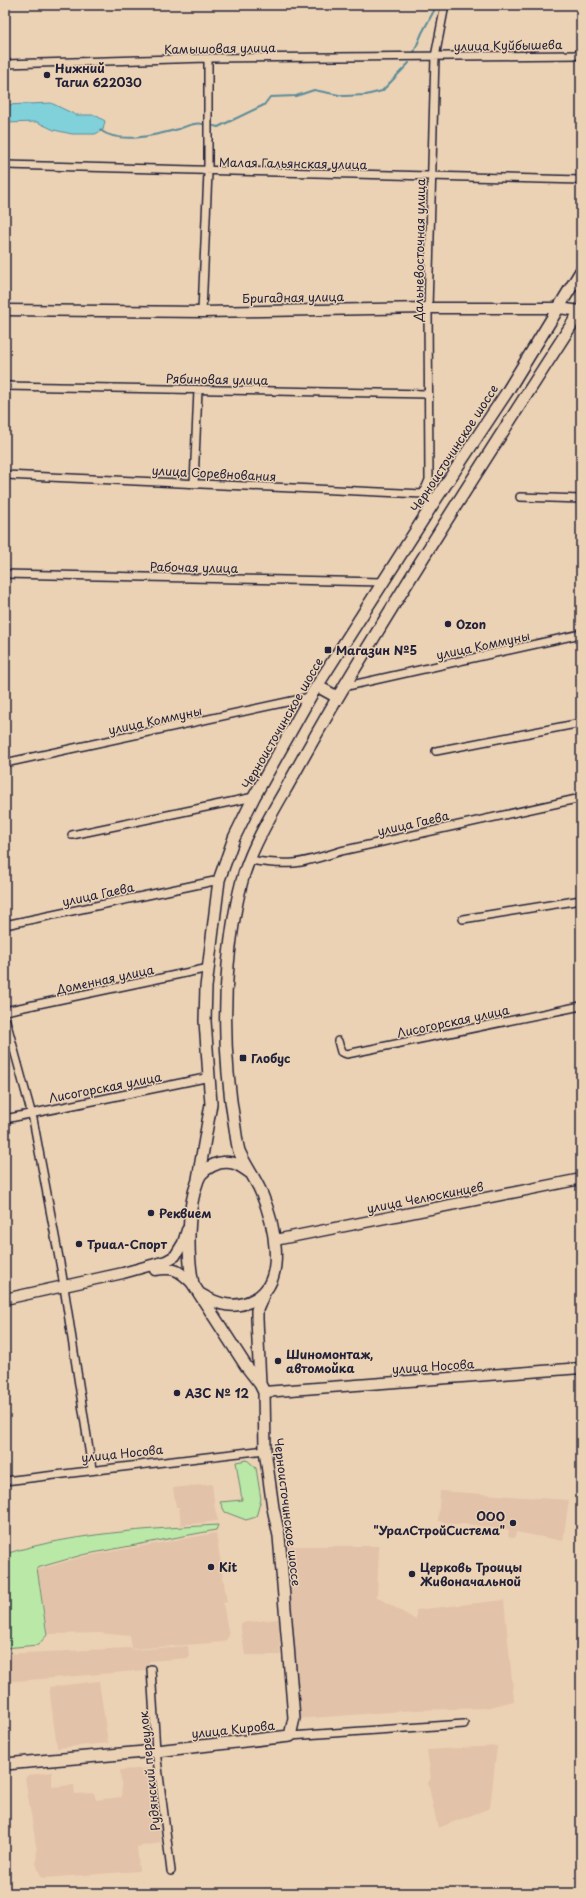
<svg xmlns="http://www.w3.org/2000/svg" width="586" height="1898" viewBox="0 0 586 1898" font-family="'Playpen Sans',sans-serif">
  <rect width="100%" height="100%" fill="#ecd2b4"/>
  <filter id="ink" filterUnits="userSpaceOnUse"><feTurbulence type="fractalNoise" baseFrequency=".025" numOctaves="2"/><feDisplacementMap in="SourceGraphic" scale="8" xChannelSelector="R" yChannelSelector="G"/><feConvolveMatrix kernelMatrix="1 2 1 2 8 2 1 2 1" color-interpolation-filters="sRGB"/></filter>
  <g filter="url(#ink)">
    <path fill="#e2c2a9" d="M212,1484L215,1509L218,1521L181,1525L179,1507H176L173,1488Z
      M440,1491L569,1500L563,1541L516,1532L515,1538L508,1537L509,1530L461,1523L460,1525L438,1521Z
      M216,1533L227,1602L223,1603L229,1636L224,1642L132,1649L130,1636L100,1633L48,1634L38,1570L82,1557Z
      M288,1546H379L377,1597L416,1620V1610L504,1600L514,1701L486,1708L417,1710L297,1719Z
      M279,1619L280,1655H245L240,1623Z
      M188,1646L189,1658L149,1661L148,1670L5,1682V1654L130,1648L133,1650Z
      M99,1681L108,1743L57,1748L49,1687Z
      M497,1746L490,1808L438,1828L428,1783L431,1778L427,1750Z
      M155,1768L161,1843L137,1847L139,1871L43,1878L41,1877L36,1863L37,1851L25,1778L28,1775L52,1772V1787L74,1785L75,1794L94,1793L96,1800L122,1797L120,1770Z"/>
    <path fill="#b9e8a7" stroke="#6e8571" d="M247,1460L256,1468L261,1499L256,1517L246,1520L225,1512L220,1502L242,1500L236,1462Z
      M218,1525L216,1530L82,1555L37,1568L47,1635L38,1645L5,1648V1554C74,1533 147,1529 218,1525Z"/>
    <path fill="#80d1da" stroke="#5a8b9a" d="M51,103L76,115H95L105,121L103,130L95,134H72L54,130L37,122L5,123V105Z"/>
    <g fill="none" stroke-linecap="round" stroke-linejoin="round">
      <path stroke="#5a8b9a" stroke-width="2" d="M414,52L422,33L437,5
        M214,126L218,127L264,105L270,97L296,96L314,90L344,96L366,95L382,91L409,63
        M100,130C120,145 156,135 179,129C187,126 195,122 203,124"/>
      <defs>
        <path id="street" d="M5,64L208,58L581,55
          M5,165L581,180
          M202,312L208,172V58
          M5,386L428,394
          M5,475L423,494L436,499
          M194,483L198,390
          M423,494L429,480L428,308L435,57L445,5
          M520,497L581,499
          M5,574L383,582
          M343,687L581,634
          M436,751L581,723
          M5,763L310,697
          M72,835L254,797
          M250,860C291,867 303,863 341,851L581,798
          M463,919L581,900
          M5,925L219,880
          M5,1011L209,968
          M5,1017L33,1119L62,1274L92,1469
          M338,1041L341,1052L347,1054L581,1006
          M5,1119L210,1077
          M5,1481L265,1450
          M151,1669L156,1751L171,1871
          M290,1736L464,1724"/>
        <path id="secondary" d="M5,310L202,312L428,308H559L580,311
          M275,1240L581,1179
          M155,1270C175,1267 179,1270 193,1284
          M5,1299L123,1273L166,1261L175,1256L183,1243L187,1230
          M264,1392L581,1368"/>
        <path id="primary" d="M317,686L337,697
          M249,1172C239,1165 232,1160 219,1163C210,1166 201,1171 198,1180C187,1208 187,1255 193,1284L246,1366L260,1384
          M198,1179L211,1104L205,1021L206,987L219,880L234,838L254,797L310,697L436,499L507,392L581,271
          M200,1294C218,1305 235,1310 255,1299C289,1280 273,1220 261,1192C255,1178 245,1165 239,1151C237,1144 236,1135 235,1128C226,1074 223,1019 228,965C231,935 235,903 244,874C254,843 272,813 288,785C315,736 343,687 373,639C440,528 511,419 581,310
          M5,1764L156,1751L290,1736L294,1718L279,1536L273,1508L265,1450L264,1392L260,1384L257,1319V1310L264,1293"/>
      </defs>
      <use href="#street" stroke="#22223b" stroke-width="10"/>
      <use href="#secondary" stroke="#22223b" stroke-width="13"/>
      <use href="#primary" stroke="#22223b" stroke-width="14"/>
      <use href="#street" stroke="#ecd2b4" stroke-width="7"/>
      <use href="#secondary" stroke="#ecd2b4" stroke-width="10"/>
      <use href="#primary" stroke="#ecd2b4" stroke-width="11"/>
    </g>
  </g>
  <g fill="#22223b" stroke="#ecd2b4" stroke-width="1.5">
    <circle cx="47" cy="75" r="4"/>
    <circle cx="448" cy="624" r="4"/>
    <rect x="324" y="646" width="8" height="8" rx="2"/>
    <rect x="239" y="1054" width="8" height="8" rx="2"/>
    <circle cx="151" cy="1213" r="4"/>
    <circle cx="79" cy="1244" r="4"/>
    <circle cx="278" cy="1361" r="4"/>
    <circle cx="177" cy="1393" r="4"/>
    <circle cx="513" cy="1523" r="4"/>
    <circle cx="211" cy="1567" r="4"/>
    <circle cx="412" cy="1574" r="4"/>
  </g>
  <g text-anchor="middle" dominant-baseline="central" stroke-width="3" stroke-linejoin="round" paint-order="stroke">
    <g font-size="12" fill="#22223b" stroke="#ecd2b4">
      <text transform="translate(508 45) rotate(-1)">улица Куйбышева</text>
      <text transform="translate(220 48) rotate(-1)">Камышовая улица</text>
      <text transform="translate(293 163) rotate(1)">Малая Гальянская улица</text>
      <text transform="translate(419 250) rotate(-89)">Дальневосточная улица</text>
      <text transform="translate(293 297) rotate(-1)">Бригадная улица</text>
      <text transform="translate(217 379) rotate(1)">Рябиновая улица</text>
      <text transform="translate(454 448) rotate(-57)">Черноисточинское шоссе</text>
      <text transform="translate(214 473) rotate(3)">улица Соревнования</text>
      <text transform="translate(194 567) rotate(1)">Рабочая улица</text>
      <text transform="translate(483 645) rotate(-12)">улица Коммуны</text>
      <text transform="translate(155 720) rotate(-12)">улица Коммуны</text>
      <text transform="translate(282 723) rotate(-60)">Черноисточинское шоссе</text>
      <text transform="translate(413 823) rotate(-13)">улица Гаева</text>
      <text transform="translate(98 894) rotate(-12)">улица Гаева</text>
      <text transform="translate(105 979) rotate(-12)">Доменная улица</text>
      <text transform="translate(453 1021) rotate(-12)">Лисогорская улица</text>
      <text transform="translate(105 1087) rotate(-11)">Лисогорская улица</text>
      <text transform="translate(425 1197) rotate(-11)">улица Челюскинцев</text>
      <text transform="translate(433 1366) rotate(-4)">улица Носова</text>
      <text transform="translate(122 1453) rotate(-6)">улица Носова</text>
      <text transform="translate(288 1512) rotate(83)">Черноисточинское шоссе</text>
      <text transform="translate(233 1729) rotate(-6)">улица Кирова</text>
      <text transform="translate(149 1771) rotate(-96)">Рудянский переулок</text>
    </g>
    <g font-size="12" font-weight="bold" fill="#22223b" stroke="#ecd2b4" text-anchor="start">
      <text x="55" y="68">Нижний<tspan x="55" dy="14">Тагил 622030</tspan></text>
      <text x="456" y="624">Ozon</text>
      <text x="336" y="650">Магазин №5</text>
      <text x="251" y="1058">Глобус</text>
      <text x="159" y="1213">Реквием</text>
      <text x="87" y="1244">Триал-Спорт</text>
      <text x="286" y="1354">Шиномонтаж,<tspan x="286" dy="14">автомойка</tspan></text>
      <text x="185" y="1393">АЗС № 12</text>
      <text x="505" y="1516" text-anchor="end">ООО<tspan x="505" dy="14">"УралСтройСистема"</tspan></text>
      <text x="219" y="1567">Kit</text>
      <text x="420" y="1567">Церковь Троицы<tspan x="420" dy="14">Живоначальной</tspan></text>
    </g>
  </g>
  <rect width="586" height="1898" fill="none" stroke="#ecd2b4" stroke-width="20"/>
  <rect x="10" y="10" width="566" height="1878" fill="none" stroke="#22223b" stroke-width="1.5" filter="url(#ink)"/>
</svg>
